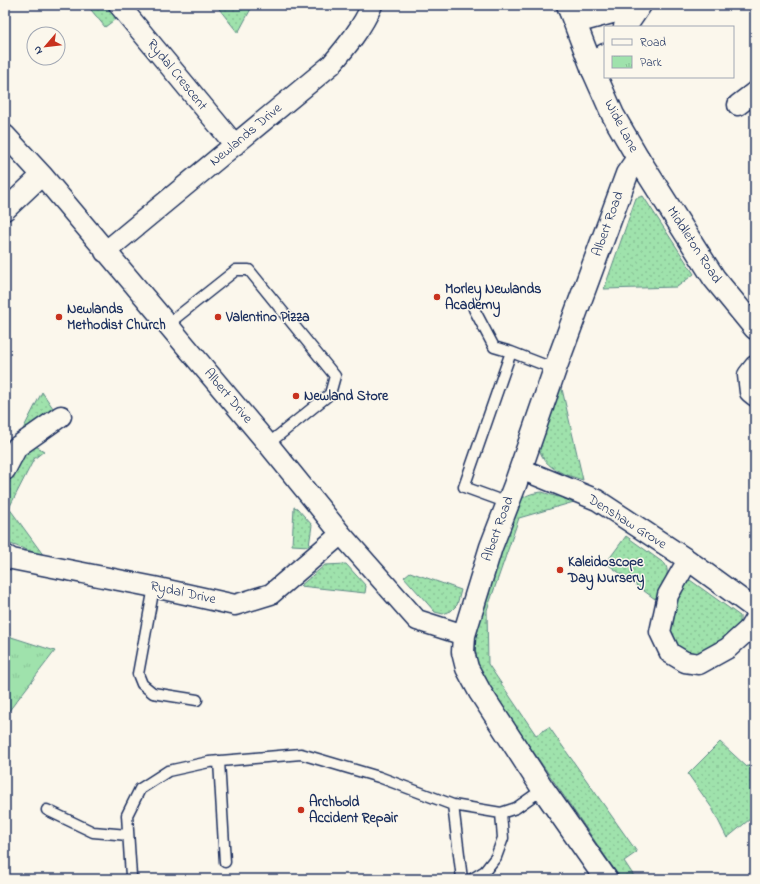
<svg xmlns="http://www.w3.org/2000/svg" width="760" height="884" viewBox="0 0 760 884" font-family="'Indie Flower',sans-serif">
  <defs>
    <pattern id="grass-dots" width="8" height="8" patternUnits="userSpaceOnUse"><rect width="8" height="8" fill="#9fe2ac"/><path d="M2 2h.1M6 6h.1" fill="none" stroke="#88c296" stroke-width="1.8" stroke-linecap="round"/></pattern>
    <pattern id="park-tufts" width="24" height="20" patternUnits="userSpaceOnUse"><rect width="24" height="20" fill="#9fe2ac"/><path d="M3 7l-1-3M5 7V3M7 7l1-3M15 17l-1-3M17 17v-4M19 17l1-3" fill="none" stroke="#88c296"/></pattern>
  </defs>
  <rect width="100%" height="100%" fill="#fbf7ec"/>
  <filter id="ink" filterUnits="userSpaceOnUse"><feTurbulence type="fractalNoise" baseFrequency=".025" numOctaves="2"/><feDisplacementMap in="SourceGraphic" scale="8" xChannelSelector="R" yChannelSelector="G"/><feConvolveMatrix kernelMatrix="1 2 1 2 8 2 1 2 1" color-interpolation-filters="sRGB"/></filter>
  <g filter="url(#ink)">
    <path fill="url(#grass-dots)" stroke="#5d8885" d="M87,5H107L117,18L105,27Z
      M216,5H253L238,33Z
      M643,196L694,274L677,287L604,289L636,198Z
      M562,389L583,480C564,474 546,470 539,449L555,394L557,390Z
      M42,392L53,408L19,437Z
      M34,445L44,451L34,459L9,508L44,556L5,542V488L24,451Z
      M542,492L574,502L519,518L487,610L488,664L536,735L549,727L637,852L624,861L636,879H621L482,677C475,660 474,645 476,627L518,503C524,495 532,493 542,492Z
      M294,507L297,508L312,525L309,546L292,545Z
      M626,536L665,564C672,575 661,589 655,599L606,563Z
      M346,564L366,586L365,593L300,586L325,565Z
      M410,572L461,590L457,605L451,611L443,614L435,612L404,577Z
      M690,580L740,616C743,637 708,650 693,657L673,648L666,617L682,583Z
      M720,742L747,767L755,757V815L727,838L712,808L688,774Z"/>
    <path fill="url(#park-tufts)" stroke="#5d8885" d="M5,635L55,651L5,716Z"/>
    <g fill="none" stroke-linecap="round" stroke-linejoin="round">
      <defs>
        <path id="service" d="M474,309L494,347L511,352
          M168,324L236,270H249L335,376L330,394L268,444
          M508,503L464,487L511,352L555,369
          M154,587L138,674L142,684L153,693L197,700
          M219,761L225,862
          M453,805L462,879
          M47,810L93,832L128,835
          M131,876L127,815L140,789L168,771L209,762L301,754L379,777L453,805L501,813L516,808L543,789
          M472,879L485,871L496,857L503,838L501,813"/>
        <path id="minor" d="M119,5L235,145
          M738,105L755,92
          M5,135L42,175L268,444L341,534L417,620L464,635
          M5,210L42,175
          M105,252L331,65C347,46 362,28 372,5
          M755,366L748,375L750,392L755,396
          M521,469L597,500L688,560L755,609
          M5,470L17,447L61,416
          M5,555L12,559L154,587L235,605L271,594L341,534
          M688,560L668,595L660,632L670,653L685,662L699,664L728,648L749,629L755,619"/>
        <path id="tertiary" d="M570,10L587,19L638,5
          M625,27L640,5
          M593,70L605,55
          M606,879L543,789L480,692L467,668L463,652L464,635L491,547L515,485L555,369L627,174L638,158"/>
        <path id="secondary" d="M568,5L593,70L613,115L638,158L714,278L755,328"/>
      </defs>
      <use href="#service" stroke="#1b2f5e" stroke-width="13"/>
      <use href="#minor" stroke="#1b2f5e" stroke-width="23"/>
      <use href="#tertiary" stroke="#1b2f5e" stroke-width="25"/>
      <use href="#secondary" stroke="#1b2f5e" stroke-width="25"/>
      <use href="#service" stroke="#fbf7ec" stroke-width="10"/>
      <use href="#minor" stroke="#fbf7ec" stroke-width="20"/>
      <use href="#tertiary" stroke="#fbf7ec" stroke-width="22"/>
      <use href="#secondary" stroke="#fbf7ec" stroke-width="22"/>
    </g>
  </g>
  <g fill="#c8321e" stroke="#fbf7ec" stroke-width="1.5">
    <circle cx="437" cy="297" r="4"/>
    <circle cx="59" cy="317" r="4"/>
    <circle cx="218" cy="317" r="4"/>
    <circle cx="296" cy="396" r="4"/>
    <circle cx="560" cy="570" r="4"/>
    <circle cx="301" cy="810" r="4"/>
  </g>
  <g text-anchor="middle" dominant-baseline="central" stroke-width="3" stroke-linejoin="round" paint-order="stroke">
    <g font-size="14" fill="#1b2f5e" stroke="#fbf7ec">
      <text transform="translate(177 75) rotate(51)">Rydal Crescent</text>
      <text transform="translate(621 126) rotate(62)">Wide Lane</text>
      <text transform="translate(246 135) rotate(-40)">Newlands Drive</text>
      <text transform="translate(608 224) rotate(-70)">Albert Road</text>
      <text transform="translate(694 245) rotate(57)">Middleton Road</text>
      <text transform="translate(228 396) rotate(50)">Albert Drive</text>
      <text transform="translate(627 522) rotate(32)">Denshaw Grove</text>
      <text transform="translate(498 529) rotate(-70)">Albert Road</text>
      <text transform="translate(183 593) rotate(12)">Rydal Drive</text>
    </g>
    <g font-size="14" font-weight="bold" fill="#1b2f5e" stroke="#fbf7ec" text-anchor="start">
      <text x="445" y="289">Morley Newlands<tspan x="445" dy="16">Academy</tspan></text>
      <text x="67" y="309">Newlands<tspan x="67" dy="16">Methodist Church</tspan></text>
      <text x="226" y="317">Valentino Pizza</text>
      <text x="304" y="396">Newland Store</text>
      <text x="568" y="562">Kaleidoscope<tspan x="568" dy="16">Day Nursery</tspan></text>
      <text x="309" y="802">Archbold<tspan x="309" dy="16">Accident Repair</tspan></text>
    </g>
  </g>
  <rect width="760" height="884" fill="none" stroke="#fbf7ec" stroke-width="20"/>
  <rect x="10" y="10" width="740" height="864" fill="none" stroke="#1b2f5e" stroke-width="1.5" filter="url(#ink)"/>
  <rect x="604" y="26" width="130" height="52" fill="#fbf7ec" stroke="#a1a7b3"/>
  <rect x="612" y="39" width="20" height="6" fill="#fbf7ec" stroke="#a1a7b3"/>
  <text x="640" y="46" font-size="12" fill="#1b2f5e">Road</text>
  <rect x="612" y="56" width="20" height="12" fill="url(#park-tufts)" stroke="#a1a7b3"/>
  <text x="640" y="66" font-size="12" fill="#1b2f5e">Park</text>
  <g transform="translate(46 46) rotate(242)"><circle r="19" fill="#fbf7ec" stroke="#a1a7b3"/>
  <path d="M0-3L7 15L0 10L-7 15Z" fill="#c8321e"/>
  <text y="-6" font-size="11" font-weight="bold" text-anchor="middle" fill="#1b2f5e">N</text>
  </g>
</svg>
